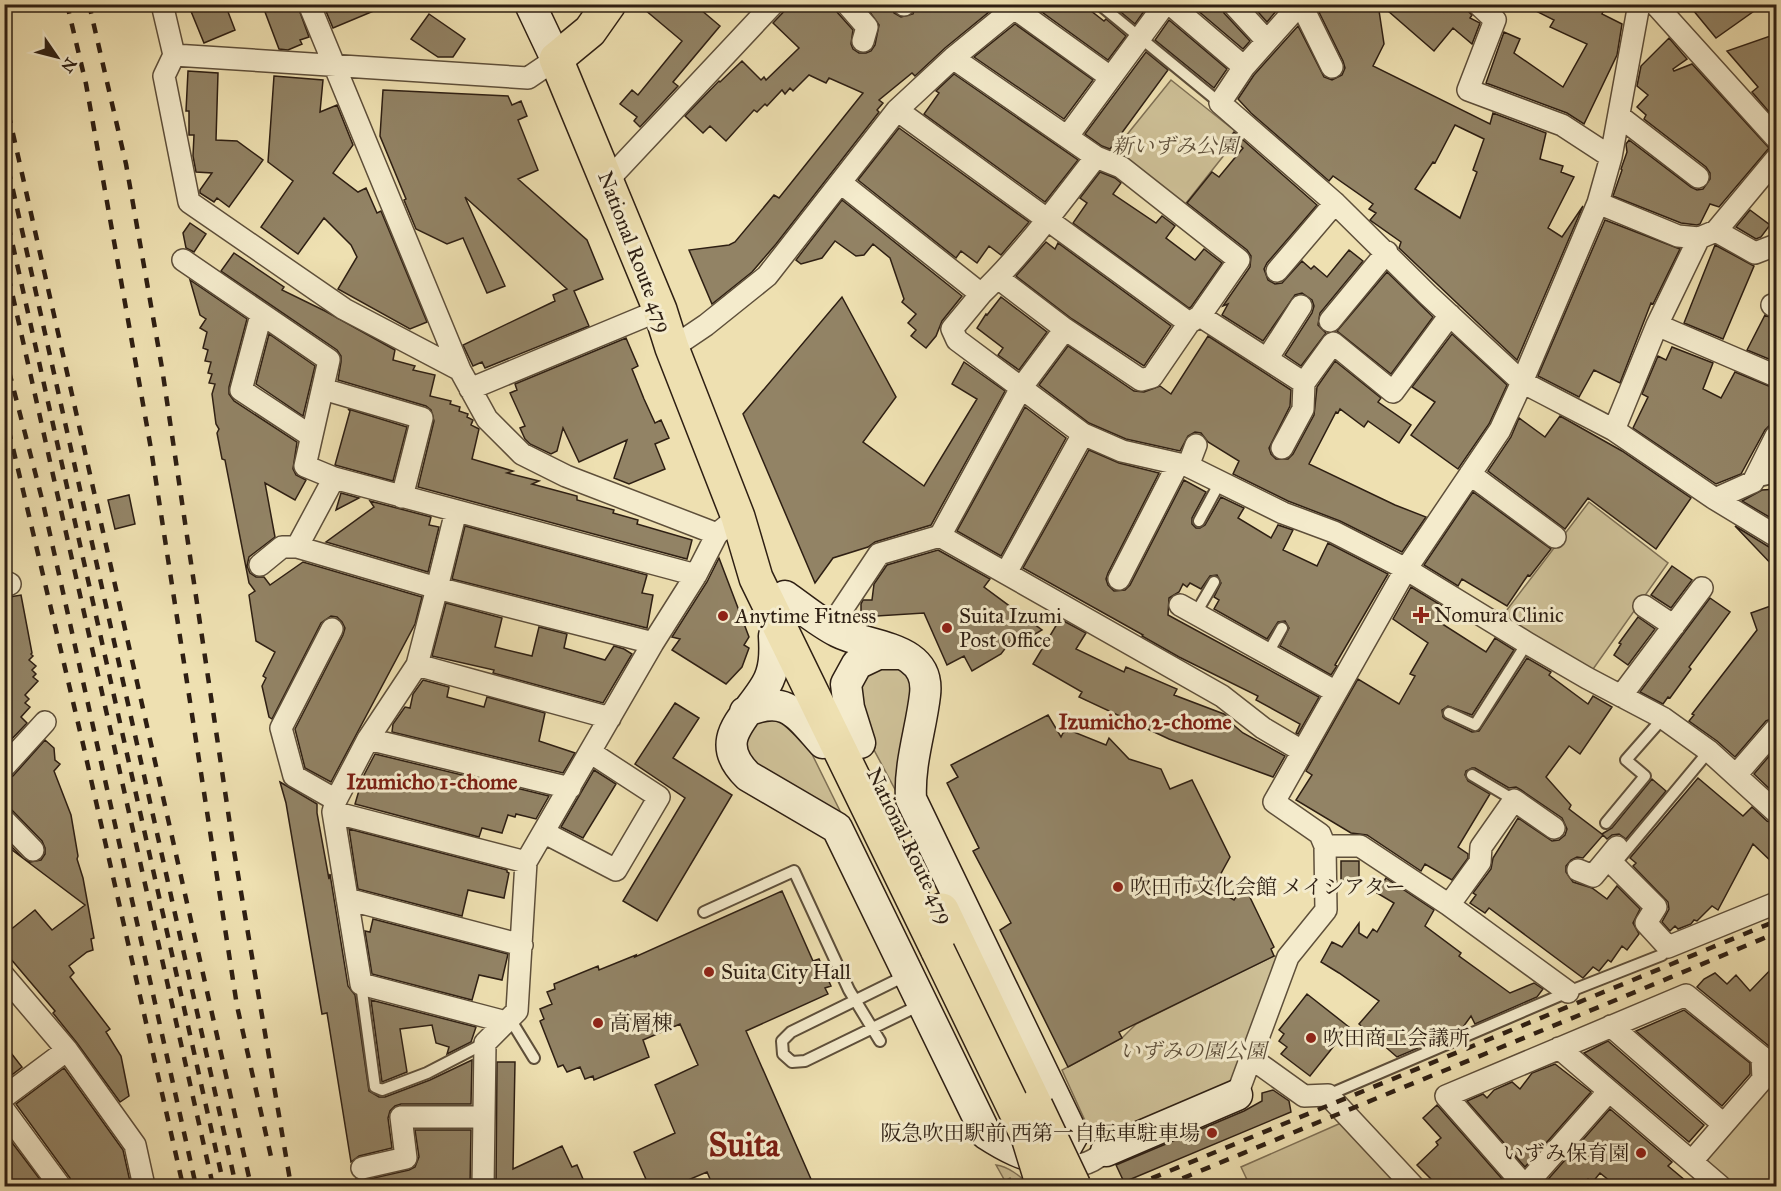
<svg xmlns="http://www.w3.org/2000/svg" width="1781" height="1191" viewBox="0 0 1781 1191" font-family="'IM FELL Great Primer','Noto Serif JP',serif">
  <rect width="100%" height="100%" fill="#eee0b1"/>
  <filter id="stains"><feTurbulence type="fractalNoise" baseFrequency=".00333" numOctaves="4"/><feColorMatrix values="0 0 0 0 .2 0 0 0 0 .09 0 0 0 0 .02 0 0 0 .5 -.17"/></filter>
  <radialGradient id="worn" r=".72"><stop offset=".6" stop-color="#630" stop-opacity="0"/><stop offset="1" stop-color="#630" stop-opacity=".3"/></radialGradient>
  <path fill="#cdbf96" stroke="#7e6f54" stroke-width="1.5" d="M1171,80L1240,135L1179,212L1109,157Z
    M1589,502L1668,563L1591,672L1500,619Z
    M899,666L911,681L914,699L898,795L858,720L856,702L867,670Z
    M776,719L795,727L807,744L844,819L764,778L743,747C748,724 754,722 776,719Z
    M1274,956L1280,957L1233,1082L1101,1138L1092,1136L1062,1070L1122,1038L1136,1024Z
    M1771,1081L1776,1088V1186H1734L1708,1164V1154Z
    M1341,1123L1405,1186H1250L1241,1167Z
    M996,1165C1007,1166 1023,1177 1028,1186H1014L1010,1178L1005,1181Z"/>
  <path fill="#928365" stroke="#2e1f13" stroke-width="1.5" fill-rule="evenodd" d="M188,4H225L235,30L204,43Z
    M262,4H297L309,37L300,40L302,44L288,50L279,49Z
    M323,4H388V5L333,28Z
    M638,4H694L720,26L673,82L678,86L640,127L634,121L637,117L620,104L632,90L638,95L682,41Z
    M791,4H834L837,12L853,30L851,44L853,49L859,53H866L871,51L875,45L879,25L864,4H891L894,13L901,17L913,14L916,4H993L995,7L945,48L915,76L912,73L879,100L883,103L877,110L879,112L776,244L752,272L712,304L689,250L729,245L735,242L774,195L779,198L863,93L829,78L826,83L809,75L793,91L790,88L785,94L782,90L767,106L765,104L757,112L754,110L726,141L710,126L703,133L685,116L719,81L720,82L742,61L761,80L764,77L766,80L799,48L773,23Z
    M1037,4H1082L1104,21L1106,19L1126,36L1108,60L1035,7Z
    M1118,4H1149L1135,24L1116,8Z
    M1190,4H1221L1224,13L1250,41L1243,49Z
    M1251,4H1282L1267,22Z
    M1315,4H1378L1384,44L1373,66L1490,124L1493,113L1546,133L1540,159L1563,166L1561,172L1574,177L1548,228L1562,237L1583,206L1517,360L1399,248L1401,242L1370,220L1376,213L1369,209L1373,204L1333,176L1329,181L1251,113L1238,99L1254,75L1298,26L1324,77L1332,80L1342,75L1345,68L1343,61ZM1455,125L1484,139L1473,170L1477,172L1460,218L1415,189L1433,162L1435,163Z
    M1380,4H1461L1472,15L1470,18L1480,23L1472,44L1453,28L1434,51Z
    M1522,4H1607L1602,14L1622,24L1617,55L1584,124L1567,113L1486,83L1504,32L1520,39L1514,53L1563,87L1587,44L1550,27L1554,20Z
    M1688,4H1764L1716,38Z
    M429,14L465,39L453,57H438L411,39Z
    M1169,20L1227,69L1214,88L1155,40Z
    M1015,24L1093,80L1064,119L974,57Z
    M1776,34V120L1752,92L1758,87L1727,51Z
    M1669,38L1687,59L1673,69L1674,71L1692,64L1769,148L1719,207L1710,204L1700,224L1697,225L1681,223L1613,196L1622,170L1621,169L1627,152L1626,144L1629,140L1691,187L1697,190L1703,189L1710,179V173L1706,167L1644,119L1646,115L1637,107L1648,95L1637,86L1641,66Z
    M1146,52L1168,70L1110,149L1102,146L1085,134Z
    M188,71L218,73L216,140L237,141L263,160L229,207L217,198L214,202L200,193V190L212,173L196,172L193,156L194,135H189V111H186Z
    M954,74L1078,160L1045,202L924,114L939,93L936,91Z
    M274,76L323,80L320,112L337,105L353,145L333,173L358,192L366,188L377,213L381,211L427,322L410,329L338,289L357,257L351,245L324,218L298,254L261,227L293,181L268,162Z
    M383,90L508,96L512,105L521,101L527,116L518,120L538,170L518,179L587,240L603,279L574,291L589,326L485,368L482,362L473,366L463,345L555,301L553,295L567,289L465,197L505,286L487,293L463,238L447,244L416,229L404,200L406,199L380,136Z
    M899,128L1029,222L1001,255L989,246L977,263L961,251L956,258L858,180Z
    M1234,132L1317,205L1267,263L1264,269L1268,280L1275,284L1282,283L1302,261L1311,269L1314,266L1327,277L1349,250L1363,261L1320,313L1318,325L1326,333L1301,366L1285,355L1312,313L1314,306L1312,300L1302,293L1295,295L1263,341L1222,315L1228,304L1223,306L1250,267L1251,256L1247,250L1187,203L1212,172L1219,177L1243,148L1230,137Z
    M1100,172L1115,178L1121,183L1113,194L1156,223L1162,216L1175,226L1166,238L1195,260L1204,249L1222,263L1191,307L1189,308L1073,223L1087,203L1080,198Z
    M842,200L962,296L942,321L936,336L926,348L911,336L916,330L908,323L916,314L902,302L904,299L890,258L873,244L864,255L856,256L835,241L822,258L801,264L796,260Z
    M1750,210L1770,225L1761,237L1756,239L1736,227Z
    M1605,220L1680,249L1653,304L1651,303L1620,383L1594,370L1579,397L1538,376Z
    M190,223L206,234L194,252L186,248L183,233Z
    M1046,242L1055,249L1058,243L1171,326L1144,366L1072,319L1016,276Z
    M1715,245L1754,266L1723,339L1684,323Z
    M234,253L284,287L282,290L325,311L395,350L393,360L415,366L413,370L435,375L430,396L451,401L450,404L460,407L459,411L468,414L467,417L473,420L471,425L479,429L472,459L513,471L507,473L539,481L532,484L577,496V500L614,510L613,513L638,520L637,524L692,540L687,559L418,487L434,421L431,410L426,406L338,380L341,362V356L337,350L221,271Z
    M1387,272L1433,317L1391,374L1337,331Z
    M190,280L247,319L229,387V394L234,401L297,442L293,469L296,475L306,480L295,500L265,483L275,537L249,557L247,566L250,573L256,577H264L270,585L303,562L422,597L415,624L331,782L305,768L295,729L343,635L345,628L342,622L337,617L331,616L321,623L272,719L269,717L262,686L266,678L263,676L275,652L256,641L249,595L255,591L249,583L225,460L222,459L217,433L219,429L216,424L212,394L215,384L209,383L212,374L208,373L211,362L205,361L208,350L203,348L207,332L200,328L206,319L200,315Z
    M842,297L896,397L863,442L924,486L977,399L952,384L964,362L1005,391L931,525L875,542L868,547L833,558L815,583L743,414Z
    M1001,297L1047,332L1019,370L998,355L1003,348L977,328L986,314L987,315Z
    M1765,315L1776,320V362L1747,350Z
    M269,334L315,366L303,416L256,384Z
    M1452,334L1507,385L1489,424L1458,469L1411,435L1435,402L1412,387Z
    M1208,336L1291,390L1290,406L1269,448L1271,454L1276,459H1288L1293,454L1314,415L1317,387L1335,361L1381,398L1378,402L1411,425L1399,443L1368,421L1364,427L1340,409L1338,413L1336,412L1309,464L1395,505L1426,517L1402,552L1340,521L1288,501L1233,474L1239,461L1208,442L1201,433L1195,432L1188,436L1180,451L1126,439L1089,423L1039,385L1068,346L1134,391L1144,392L1160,386L1171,394Z
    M626,338L638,366L632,369L644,399L655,423L661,420L669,438L655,444L665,469L629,484L614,478L627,440L579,462L563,428L557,451L551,454L530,444L525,439L520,428L525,426L510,393L517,390L515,384Z
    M1672,347L1713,363L1703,389L1721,398L1735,372L1776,389V423L1770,425L1765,430L1741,474L1716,484L1633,428L1648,397L1642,394L1658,356L1666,360Z
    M1025,407L1066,438L1001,556L957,531Z
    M348,409L407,427L393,481L335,465L350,411Z
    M1560,416L1622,451L1691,498L1656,549L1588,498L1565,529L1488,471L1511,437L1519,418L1545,437Z
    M1089,450L1119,463L1159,473L1108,573L1106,579L1108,585L1114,591L1125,590L1130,585L1184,480L1206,492L1192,518V524L1196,528H1200L1205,525L1221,497L1244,508L1238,518L1271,538L1278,525L1293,530L1283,550L1317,566L1328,543L1388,574L1335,665L1337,666L1331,675L1280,646L1289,628L1285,621L1278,622L1267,639L1214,609L1219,600L1214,597L1221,583L1217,575L1210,576L1201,589L1190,583L1187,587L1183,584L1179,592L1169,598L1168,615L1319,697L1298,734L1296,733L1300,724L1256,700L1258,696L1179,657L1142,636L1143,635L1023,568Z
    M1776,489V521L1742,501L1762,490Z
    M1473,492L1551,549L1530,576L1528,575L1507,606L1462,579L1458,586L1424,565Z
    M341,493L359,498L336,510Z
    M129,495L135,524L115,529L108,500Z
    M370,501L431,517L429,525L439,527L428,572L326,542L374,507Z
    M465,526L647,575L642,593L653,595L647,628L452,579Z
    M1735,526L1769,547L1776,549V569Z
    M938,550L990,579L984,587L1042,630L1020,643L1013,638L1001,654L972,671L964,656L947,665L924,613L861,617V604L863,600H872L874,584L887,565Z
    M719,558L749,637L744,645L749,648L742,667L726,684L672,650L680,639L672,637L707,582Z
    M1672,566L1692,580L1671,608L1651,595Z
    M1411,587L1444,607L1436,620L1486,652L1495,638L1514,650L1472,715L1448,706L1442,710L1443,717L1445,719L1472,732L1479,731L1527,658L1551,672L1549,675L1588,704L1593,696L1612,707L1580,754L1569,746L1546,777L1571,805L1569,809L1602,834L1612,828L1652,779L1666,791L1626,839L1619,834L1612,835L1607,839L1603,835L1583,858L1577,857L1571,860L1566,866V872L1573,882L1592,888L1607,899L1617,886L1640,909L1633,923L1639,934L1627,950L1622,946L1611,962L1608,960L1599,971L1593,967L1583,978L1489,908L1485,913L1470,903L1476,895L1473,893L1491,869L1493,858L1518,818L1552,841L1559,840L1565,835L1567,829L1562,818L1521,790L1516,787L1509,788L1475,768H1472L1466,771L1465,775L1468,781L1490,794L1458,847L1468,854V858L1452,880L1425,864L1421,871L1367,835L1351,833L1296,800L1312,775L1306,771L1358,679L1399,704L1415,676L1410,674L1428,643L1393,619Z
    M21,595L32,653L31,654L33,656L29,660L36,666L32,670L36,674L33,677L38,681L25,695L29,699L25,703L30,707L21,717L27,723L8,743L4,740V598Z
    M1710,598L1730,612L1689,667L1691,669L1670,698L1668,697L1663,704L1640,692Z
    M446,603L502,618L495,647L532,656L539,627L567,634L564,648L605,660L614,646L624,649L632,654L603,703L493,673L494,670L432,656Z
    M1776,604V717L1766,721L1735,757L1717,741L1689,721L1694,715L1692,714L1757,630L1751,613Z
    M1638,617L1655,629L1628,665L1614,655L1621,644L1619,643Z
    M1060,619L1086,633L1076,649L1124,672L1126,667L1177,689L1174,695L1224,714L1231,720L1230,722L1243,733L1285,756L1273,777L1169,739L1079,697L1082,692L1033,664Z
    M423,680L449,687L447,697L484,707L487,697L545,713L539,741L575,753L563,773L392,732L393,724L405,707L410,708L413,694Z
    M675,703L699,718L673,758L732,795L657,921L623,901L685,798L635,764Z
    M1048,715L1061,737L1063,733L1069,730L1106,745L1109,738L1129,759L1161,769L1170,789L1192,780L1230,857L1213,888L1234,900L1244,885L1274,947L1271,949L1274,956L1119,1032L1122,1038L1068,1067L1000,930L1011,923L973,851L979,848L947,783L958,777L951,765Z
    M45,740L54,748L55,760L60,764L54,771L71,815L78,856L77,859L83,878L94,938L91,939L93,950L87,952L69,966L74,973L70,977L110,1029L106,1032L121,1056L129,1096L120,1102L77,1043L53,1013L55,1011L4,951V935L35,910L52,930L85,905L4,844V839L24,859L30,862L41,860L45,854V848L42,841L4,802V780L13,776Z
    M1776,748V795L1754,774Z
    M375,754L549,796L536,819L516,814L515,817L508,815L502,833L482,828L479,837L355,804L363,777Z
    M594,770L616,784L583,838L561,827Z
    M1698,778L1743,816L1752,807L1767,821L1776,824V866L1753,844L1718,910L1712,906L1697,921L1694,920L1691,924L1678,929L1675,926L1670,931L1662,922L1669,909L1668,902L1633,866L1636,863L1630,858Z
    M280,782L317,804V813L329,879L330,874L348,986L355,995L369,1091L379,1097H385L430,1080L472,1060L471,1104H401L395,1106L390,1111L388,1118L392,1148L359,1156L351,1162L327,1013L322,1014L286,803Z
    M349,829L507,870V872L509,873L504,898L468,890L462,916L358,889Z
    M1341,861H1359V882H1341Z
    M1386,878L1434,910L1425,926L1461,953L1459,956L1510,993L1534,983L1543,989L1537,997L1475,1024L1471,1016L1461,1030L1397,1057L1359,1024L1379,1001L1339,973L1321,962L1332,942L1342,947L1359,923V933L1367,938L1373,929L1377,932L1394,903L1377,893Z
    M782,891L813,961L819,959L831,986L825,988L828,994L746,1031L814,1186H713L707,1172L674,1186H649L634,1152L675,1133L655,1085L698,1065L680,1024L643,1040L649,1057L594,1080L593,1076L585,1079L580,1067L567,1072L563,1065L558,1067L540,1021L544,1019L540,1009L552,1004L547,992L555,989L554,984L598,966L599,970L636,955L635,957Z
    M373,919L508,954L502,980L479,975L472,1000L372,974L365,931L370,932Z
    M1776,964V1051L1774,1054L1770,1047L1697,987L1704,979L1715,973L1727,984L1736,975L1750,991Z
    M1307,994L1349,1027L1310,1076L1281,1054L1287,1047L1279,1041L1284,1034L1279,1030Z
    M371,1000L476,1027L471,1042L447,1054L449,1047L436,1043L432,1025L400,1029L407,1072L382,1082Z
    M1684,1010L1750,1063V1074L1722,1106L1636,1031Z
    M1608,1041L1704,1125L1689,1142L1584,1053Z
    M4,1044L22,1067L4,1081Z
    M497,1062H515L513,1169L562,1146L572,1167L577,1165L586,1186H496Z
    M1555,1064L1591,1092L1525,1167L1467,1101L1483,1094L1487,1098L1494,1090L1512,1082L1520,1089L1532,1073Z
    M64,1068L123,1150L131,1186H72L70,1178L16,1104Z
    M1273,1090L1289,1101L1291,1112L1124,1182L1116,1165L1244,1111L1262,1101V1093Z
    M1437,1105L1503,1180L1496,1186H1438L1417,1165L1438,1145L1436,1142L1441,1138L1423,1118Z
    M1610,1109L1672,1162L1668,1166L1692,1186H1616L1600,1173L1592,1183L1588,1179L1581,1186H1545L1543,1185Z
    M415,1130H471L470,1186H357L356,1179L365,1180L409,1170L415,1167L419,1157Z
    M4,1132L45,1186H4Z"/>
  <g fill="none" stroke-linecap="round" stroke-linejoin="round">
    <defs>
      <path id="lane" d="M1099,4L1220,103
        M1754,482L1776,477
        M1199,521L1220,482
        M1196,613L1214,582
        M1268,653L1282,628
        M1449,713L1475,725L1527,643
        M1472,775L1514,800
        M1606,823L1645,776L1626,760L1663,718
        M1619,859L1709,751
        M704,912L794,871L849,990L880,1041
        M907,975L791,1032L782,1041L783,1054L792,1062L805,1061L920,1005
        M361,984L375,1087L382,1090L427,1073L485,1043
        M506,1022L515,1027L534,1058
        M1328,1095L1568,992L1662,955L1668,947"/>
      <path id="street" d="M162,4L174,55L164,76L189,202L344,309L460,370L487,419L522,454L566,476L717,534
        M309,4L460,370
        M847,4L867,27L863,41
        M903,4L904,5
        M1170,4L1244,67
        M1233,4L1267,41
        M1300,4L1244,67L1220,103L1335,203L1428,295L1522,382L1614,430L1715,499L1776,536
        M1301,4L1332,67
        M1478,4L1495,20L1468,90L1562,125L1611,157
        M1655,4L1776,138
        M1014,8L1110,77
        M174,55L528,78L556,59
        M953,58L1096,157
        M897,110L1189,323
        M1619,116L1698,177
        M1067,137L1165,4
        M1776,159L1716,231L1755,253L1776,245
        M608,180L773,4
        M841,183L981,294L952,329L957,340L1083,434L1122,451L1188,466L1283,513L1334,532L1406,569L1527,643L1587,678L1663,718L1709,751L1776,812
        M1598,203L1678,236L1699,238L1716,231
        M183,260L329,360L305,466L334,478L297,547L437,588L417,665L368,739L336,800L333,812L526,862
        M1277,271L1335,203
        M981,294C1024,253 1059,204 1096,157L1121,167L1239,260L1200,316L1189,323L1152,377L1141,380L1065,329L998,278
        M1772,305L1776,307
        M261,315L241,390L311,436
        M1200,316L1304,383L1333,343L1393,392L1450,315
        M1330,321L1387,252
        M1657,325L1699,238
        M672,348L706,325L767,276L897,110L953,58L1019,4
        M1267,359L1301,306
        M323,389L422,418L402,497
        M470,389L660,310
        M1614,430L1657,325L1776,376
        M1282,448L1303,409L1304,383
        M1188,466L1196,445
        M1470,474L1555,537
        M334,478L696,575
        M1715,499L1753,482L1776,436
        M456,511L437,588L653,643
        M940,536L1222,696L1263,728L1302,751
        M260,565L282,547H297
        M1006,573L1083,434
        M1119,579L1178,464
        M4,581L10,584
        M1180,605L1336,692
        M1644,606L1674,626
        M332,629L281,728L294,776L336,800
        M839,633V614L879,554L940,536L1021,388L1065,329
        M417,665L610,718
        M1621,696L1702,588
        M368,739L570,788
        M4,767L45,722
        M1736,775L1776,729
        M333,812L361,984L506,1022
        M4,820L33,850
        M545,833L616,870L659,797L590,752
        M1325,846H1360L1449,905L1568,992
        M1608,859L1656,907L1646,923L1668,947L1776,903
        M1578,870L1593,876L1617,847
        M347,899L522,945
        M1449,905L1480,862L1481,847L1514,800L1554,828
        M4,976L67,1050L135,1145L144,1186
        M1611,1026L1723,1124
        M1559,1048L1720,1186
        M1251,1058L1304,1096L1328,1095L1413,1186
        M1609,1091L1525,1186L1446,1096L1686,995L1762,1057L1763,1079L1692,1161
        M1237,1095L1288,957L1326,910L1325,846L1320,834L1274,802L1406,569L1500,430L1522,382L1598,203L1611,157L1639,4
        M4,1097L67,1050
        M4,1110L60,1186
        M1055,1162C1078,1167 1087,1167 1106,1151
        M362,1168L406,1158L401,1117H483
        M483,1186L485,1043L517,1011L526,862L653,643L696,575L717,534L728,525"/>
      <path id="secondary" d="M530,4L556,59
        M774,636C775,653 775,670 766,685C747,718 710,739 748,776L837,828L986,1134C1006,1147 1025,1157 1049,1160L1065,1149L1073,1135L911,799C909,763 921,730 925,695C931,645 869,648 838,632C820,623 802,608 785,596
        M745,712C786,694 797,714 823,743
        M860,743L849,708L846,684L857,664L878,654H899
        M1106,1151L1237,1095"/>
      <path id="highway" d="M609,4L590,31L556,59L660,310L672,348L738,517L756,578L938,951
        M942,910L1036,1106"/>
    </defs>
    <use href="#lane" stroke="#5e4f3a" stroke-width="14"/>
    <use href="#street" stroke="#5e4f3a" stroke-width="24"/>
    <use href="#secondary" stroke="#2e1f13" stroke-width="33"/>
    <use href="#highway" stroke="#2e1f13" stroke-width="36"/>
    <use href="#lane" stroke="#f4ebcc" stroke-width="10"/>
    <use href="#street" stroke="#f4ebcc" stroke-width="21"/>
    <use href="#secondary" stroke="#f4ebcc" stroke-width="30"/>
    <use href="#highway" stroke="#eee0b1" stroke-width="33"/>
    <path stroke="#2e1f13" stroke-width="4.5" stroke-dasharray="10 10" stroke-linecap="butt" d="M67,4L86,84L151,449L237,1006L272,1161
      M89,4L126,164L162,368L233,845L291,1186
      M4,94L251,1186
      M4,150L236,1186
      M4,206L224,1186
      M4,257L213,1186
      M4,352L43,503L196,1186
      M4,410L83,744L183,1186
      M1133,1186L1776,921
      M1164,1186C1368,1101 1573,1019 1776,933"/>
    <defs>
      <path id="primary-bridge" d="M1036,1106L1074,1186"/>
      <path id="highway-bridge" d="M938,951L1028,1137L1043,1186"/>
    </defs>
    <use href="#primary-bridge" stroke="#2e1f13" stroke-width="36" stroke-linecap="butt"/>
    <use href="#highway-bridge" stroke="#2e1f13" stroke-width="36" stroke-linecap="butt"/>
    <use href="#primary-bridge" stroke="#eee0b1" stroke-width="33"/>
    <use href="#highway-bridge" stroke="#eee0b1" stroke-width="33"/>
  </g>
  <g fill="#8f2418" stroke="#f4ebcc" stroke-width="2">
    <path d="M1418 606h6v6h6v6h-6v6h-6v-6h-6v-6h6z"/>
    <circle cx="723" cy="616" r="6"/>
    <circle cx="947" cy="628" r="6"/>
    <circle cx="1118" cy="887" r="6"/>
    <circle cx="709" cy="972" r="6"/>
    <circle cx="598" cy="1023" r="6"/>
    <circle cx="1311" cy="1038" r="6"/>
    <circle cx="1212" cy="1133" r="6"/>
    <circle cx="1641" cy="1153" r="6"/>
  </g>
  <g text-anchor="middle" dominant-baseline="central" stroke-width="6" stroke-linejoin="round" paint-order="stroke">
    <g font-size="21" font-style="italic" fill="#5e4f3a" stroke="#f4ebcc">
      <text x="1175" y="146">新いずみ公園</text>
      <text x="1193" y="1051">いずみの園公園</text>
    </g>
    <g font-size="21" fill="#2e1f13" stroke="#f4ebcc">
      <text transform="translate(635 252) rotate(69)">National Route 479</text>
      <text transform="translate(910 846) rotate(64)">National Route 479</text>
    </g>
    <g font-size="21" fill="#2e1f13" stroke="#f4ebcc" text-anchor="start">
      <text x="1434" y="615">Nomura Clinic</text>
      <text x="735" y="616">Anytime Fitness</text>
      <text x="959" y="616">Suita Izumi<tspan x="959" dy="24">Post Office</tspan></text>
      <text x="1130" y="887">吹田市文化会館 メイシアター</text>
      <text x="721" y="972">Suita City Hall</text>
      <text x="610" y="1023">高層棟</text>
      <text x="1323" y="1038">吹田商工会議所</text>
      <text x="1200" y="1133" text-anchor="end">阪急吹田駅前 西第一自転車駐車場</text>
      <text x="1629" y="1153" text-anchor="end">いずみ保育園</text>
    </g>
    <g font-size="22" font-weight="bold" fill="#7a1f14" stroke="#f4ebcc">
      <text x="1145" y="721">Izumicho 2-chome</text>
      <text x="432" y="781">Izumicho 1-chome</text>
    </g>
    <g font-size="33" font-weight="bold" fill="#7a1f14" stroke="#f4ebcc">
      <text x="744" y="1145">Suita</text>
    </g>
  </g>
  <rect width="1781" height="1191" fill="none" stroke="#eee0b1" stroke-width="24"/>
  <rect x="6" y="6" width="1769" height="1179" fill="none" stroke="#2e1f13" stroke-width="3"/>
  <rect x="12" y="12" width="1757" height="1167" fill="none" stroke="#2e1f13" stroke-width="1.5"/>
  <g transform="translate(57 57) rotate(125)" stroke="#f4ebcc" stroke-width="4.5" paint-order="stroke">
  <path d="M0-4.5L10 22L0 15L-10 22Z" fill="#2e1f13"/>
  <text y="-9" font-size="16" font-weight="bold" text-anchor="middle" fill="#2e1f13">N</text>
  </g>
  <rect width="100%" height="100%" filter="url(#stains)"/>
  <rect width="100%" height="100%" fill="url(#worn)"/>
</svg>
